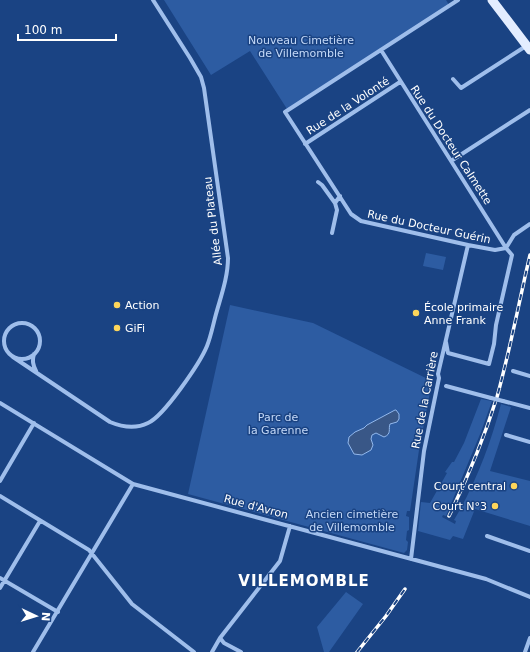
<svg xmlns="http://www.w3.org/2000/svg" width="530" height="652" viewBox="0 0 530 652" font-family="'DejaVu Sans',sans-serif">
  <rect width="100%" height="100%" fill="#1a4383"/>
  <path fill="#2d5ca2" d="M164,0H446L449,5L287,109L250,51L211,75Z
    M426,253L446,257L443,270L423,266Z
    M230,305L313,323L434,382H432L419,450L410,511H407L406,516L409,517V530L407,531L406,540L408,542L407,550L404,553L188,494Z
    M481,399L492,401L481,432L446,516L443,515L442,517L455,524L456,521L454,520C475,485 491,443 501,404L511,407L490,471L530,481V526L475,509L463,539L453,536L450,540L418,531L421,502L430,503L447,473L445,472L452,462H454L464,443Z
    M346,592L363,604L329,652H324L317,627Z"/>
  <path fill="#395787" stroke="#92b8ed" d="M395,410H396L399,414V419L397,422L390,424C388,429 392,434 384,437L376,433L372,435L371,439L373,445L371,450L362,455L354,454L348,443L349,437L355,432L364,428L367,425Z"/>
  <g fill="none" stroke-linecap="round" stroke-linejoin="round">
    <path stroke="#9fbeeb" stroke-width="4" d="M458,0L285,112L351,214L361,221L468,245L495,250L506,248
      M381,50L506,248L512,255L496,325L494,344L489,364L448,353L446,342
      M453,79L461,88L526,46
      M305,144L400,82
      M451,161L530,110
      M318,182L322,185L335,203
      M332,233L337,210L335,203L340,196
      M506,248L514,235L530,224
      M4 341a18 18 0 1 1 36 0a18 18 0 1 1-36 0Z
      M34,354C32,361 33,365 36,371
      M13,357L110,422C122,427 136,429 148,423C164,416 200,363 207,346C211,336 213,325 216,314C221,296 228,277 228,258L204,88L201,77L190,58L153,0
      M513,371L530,376
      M446,386L491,398
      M503,401L530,408
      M0,403L133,484L486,579L530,597
      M506,435L530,442
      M0,481L34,423
      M0,496L89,550L132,604L194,652
      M487,536L530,551
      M411,559L424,451L439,378L438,374L468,245
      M0,578L58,612
      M0,588L40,521
      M220,638L224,643L241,652
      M33,652L133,484
      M212,652L220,638L280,561L290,526
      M525,652L530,638"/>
    <path stroke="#e3edff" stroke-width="9" d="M492,0L530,50"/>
    <defs>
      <path id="rail" d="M449,516C468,477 484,438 497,397C510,350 519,302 530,255
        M357,652L386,616L405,589"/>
    </defs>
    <use href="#rail" stroke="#fff" stroke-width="3.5"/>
    <use href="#rail" stroke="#1a4383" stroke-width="2" stroke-dasharray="6" stroke-linecap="butt"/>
    <path stroke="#9fbeeb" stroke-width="4" d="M491,398L503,401"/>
  </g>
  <g fill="#fdd65b" stroke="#1a4383" stroke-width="1.5">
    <circle cx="117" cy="305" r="4"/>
    <circle cx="416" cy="313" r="4"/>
    <circle cx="117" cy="328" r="4"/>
    <circle cx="514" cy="486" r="4"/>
    <circle cx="495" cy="506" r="4"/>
  </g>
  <g text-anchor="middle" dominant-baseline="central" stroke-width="3" stroke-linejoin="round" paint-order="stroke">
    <g font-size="11" fill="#c4d9f8" stroke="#1a4383">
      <text x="301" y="40">Nouveau Cimetière<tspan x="301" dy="13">de Villemomble</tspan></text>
      <text x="278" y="417">Parc de<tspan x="278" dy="13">la Garenne</tspan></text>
      <text x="352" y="514">Ancien cimetière<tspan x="352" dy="13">de Villemomble</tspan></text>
    </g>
    <g font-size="11" fill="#fff" stroke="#1a4383">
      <text transform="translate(348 106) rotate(-33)">Rue de la Volonté</text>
      <text transform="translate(451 145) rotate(57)">Rue du Docteur Calmette</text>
      <text transform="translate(213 221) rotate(-97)">Allée du Plateau</text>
      <text transform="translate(429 227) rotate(12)">Rue du Docteur Guérin</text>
      <text transform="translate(425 400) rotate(-79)">Rue de la Carrière</text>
      <text transform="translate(256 507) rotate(15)">Rue d'Avron</text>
    </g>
    <g font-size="11" fill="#fff" stroke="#1a4383" text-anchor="start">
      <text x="125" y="305">Action</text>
      <text x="424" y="307">École primaire<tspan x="424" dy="13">Anne Frank</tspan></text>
      <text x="125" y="328">GiFi</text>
      <text x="506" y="486" text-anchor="end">Court central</text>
      <text x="487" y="506" text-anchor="end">Court N°3</text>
    </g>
    <g font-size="15" font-weight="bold" letter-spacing="1" fill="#fff" stroke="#1a4383">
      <text x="304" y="581">VILLEMOMBLE</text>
    </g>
  </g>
  <g transform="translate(36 616) rotate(94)" stroke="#1a4383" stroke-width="3" paint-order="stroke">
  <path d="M0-3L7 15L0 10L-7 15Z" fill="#ffffff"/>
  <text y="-6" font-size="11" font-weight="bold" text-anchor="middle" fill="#ffffff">N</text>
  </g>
  <path d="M18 34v6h98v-6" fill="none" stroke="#ffffff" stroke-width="2"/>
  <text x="24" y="34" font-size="12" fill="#ffffff" stroke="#1a4383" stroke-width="3" paint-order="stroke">100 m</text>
</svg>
